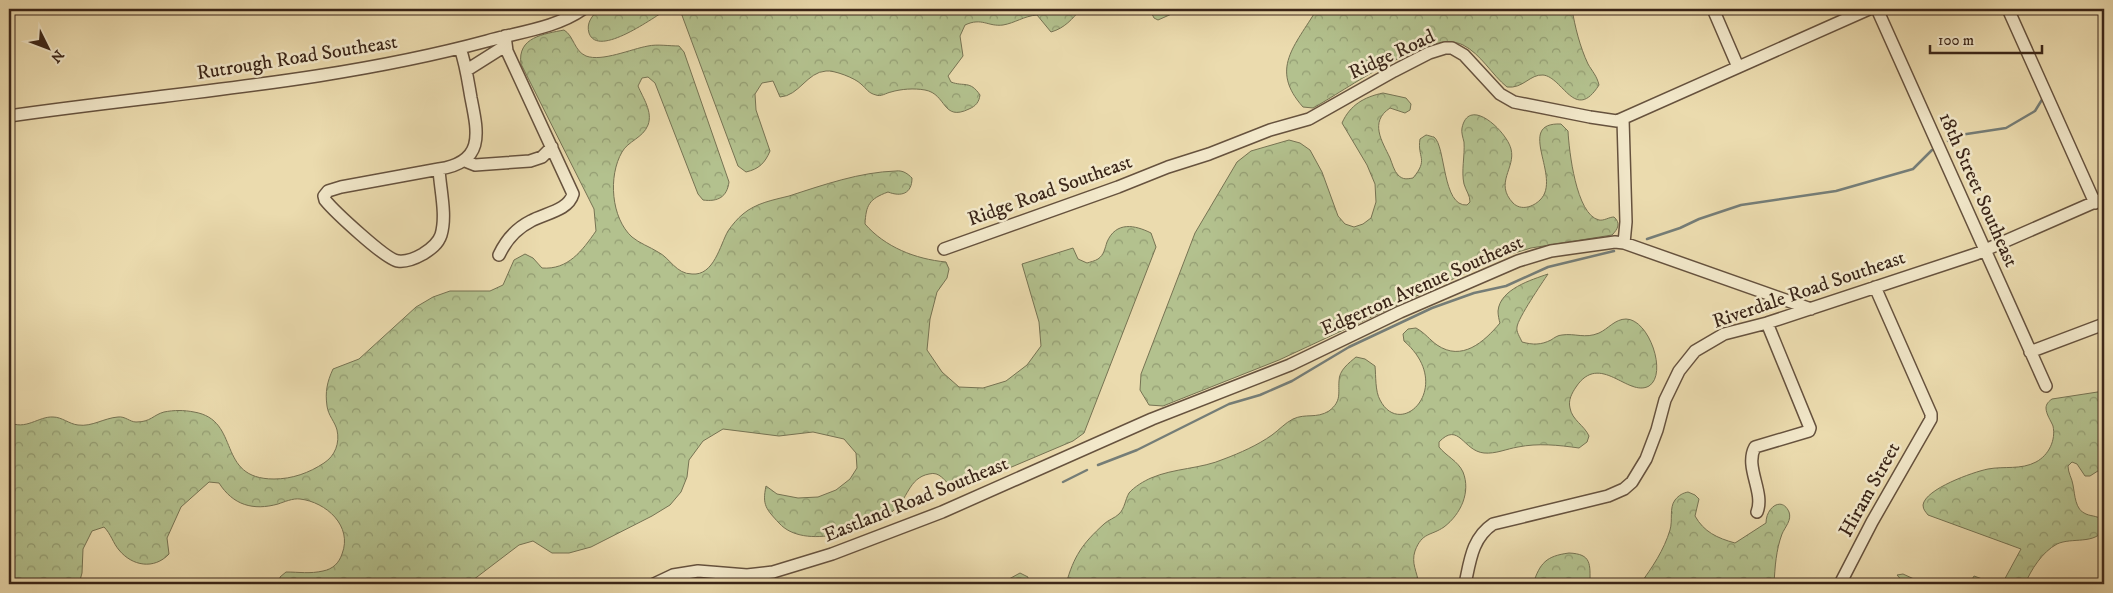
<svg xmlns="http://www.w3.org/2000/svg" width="2113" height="593" viewBox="0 0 2113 593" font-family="'IM FELL DW Pica',serif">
  <defs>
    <pattern id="forest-crowns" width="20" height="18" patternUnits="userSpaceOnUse" patternTransform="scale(1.25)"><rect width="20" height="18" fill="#b3c18e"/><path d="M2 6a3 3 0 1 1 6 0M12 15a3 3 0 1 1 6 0" fill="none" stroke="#939d73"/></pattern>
  </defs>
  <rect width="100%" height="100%" fill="#ebdbae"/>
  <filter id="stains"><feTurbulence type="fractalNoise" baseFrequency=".004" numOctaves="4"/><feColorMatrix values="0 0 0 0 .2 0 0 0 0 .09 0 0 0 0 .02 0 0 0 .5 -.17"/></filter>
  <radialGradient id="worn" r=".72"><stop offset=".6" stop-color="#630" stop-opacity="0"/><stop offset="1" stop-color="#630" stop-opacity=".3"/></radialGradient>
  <path fill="url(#forest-crowns)" stroke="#767353" d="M599,9H668C655,16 598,59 589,33C586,23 592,16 599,9Z
    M676,9H1081C1072,19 1065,28 1051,32L1037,15C1024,16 1015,23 1003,25C988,27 982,17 965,25L960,36L963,56L948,76L951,82C964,87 970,80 980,95C979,102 976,106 969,109C942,122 947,94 925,90C914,88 901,89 891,92C886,93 881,97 876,95C868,93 867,89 861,84C855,78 834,70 826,71C807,72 799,96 780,97L773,81L762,83L755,94L756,110L770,151C765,163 759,169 746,172L738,166L680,10Z
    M1152,9H1183L1158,20L1154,18L1151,12Z
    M1317,9H1572C1575,27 1580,47 1588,64C1592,71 1597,76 1599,85C1575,123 1563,77 1543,75C1530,74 1523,89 1507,87C1492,75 1481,54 1463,45C1431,28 1343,92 1313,108L1303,107C1269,69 1295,46 1317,9Z
    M564,30C574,36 574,51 586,56C602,62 631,49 648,46C657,44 669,46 679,46L684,52L729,182C727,197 718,202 703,200L698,194L655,83L648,77L642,78L638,86C643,98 653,112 648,125C643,138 628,141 622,152C608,176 611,218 632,237C639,243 650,247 658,252C670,258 676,274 692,274C714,276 720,245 728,231C732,225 738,218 743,214C756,203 773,200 789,196C823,185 860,172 896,171C903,170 908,174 912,178C912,194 901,197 888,192C869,199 866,205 865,224C885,247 915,259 946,262L949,269L947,278L937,292L930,319L927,350L942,372L959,387L983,388L1006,381L1027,365L1041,346L1039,322L1022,264L1073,248L1078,259L1087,263C1090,262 1095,261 1098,259C1104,255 1105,248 1107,242C1116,221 1135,225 1151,233L1156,247L1084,433L1073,441L962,488C959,488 954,488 951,486C944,481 940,471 929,474C908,478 908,500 893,511C867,530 804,551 779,523C766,509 762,505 766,486L777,494L798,498L818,497L836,490L850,479L857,468L856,453L844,439L813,432L779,436L723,429L703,441L689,460L687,477L681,492L670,505L652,516L591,547L569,553H552L533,541L519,545L473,580L463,584H402L372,581L360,584H283L280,582V577L286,572C299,572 310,574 323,571C333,569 339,563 342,554C353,526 326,502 300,499C293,498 284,502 278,504C253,511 233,505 219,483L209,482L181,507L167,538L169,554C154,570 132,566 119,550C113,543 111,534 104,527L92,531L83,549L82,573L79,584H9V422C25,431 39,416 53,417C62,417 69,424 78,425C92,427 104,418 118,417C125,416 130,422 136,422C151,422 153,415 164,412C174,410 184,410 194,412C242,420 215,479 274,479C292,479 309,473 324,463C335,456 340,443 337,430C335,422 328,415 327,406C325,392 327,382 333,369L359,359L416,307L433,297L450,291H490L503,285L514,260L525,254L533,258L542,268C568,270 582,251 596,231L594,209L521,64C517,37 544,34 564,30Z
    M1383,93L1406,98L1411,104L1410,110L1405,113L1390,108C1369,122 1382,141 1390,158C1392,163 1394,171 1398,175C1403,180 1407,179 1413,178C1429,159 1417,158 1420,139L1426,135C1427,135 1433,137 1434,137C1446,146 1442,207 1467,205L1470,202C1470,195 1466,191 1464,184C1461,171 1465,156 1464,142C1463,138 1461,132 1462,128C1469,95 1507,132 1511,149C1516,168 1494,183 1513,203C1521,211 1533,207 1540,200C1563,178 1514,122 1561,124L1568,131C1569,150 1576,215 1599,220C1604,221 1609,217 1614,217C1621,223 1618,229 1612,235L1531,248L1498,258L1279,360L1163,406L1149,405L1140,390L1141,374L1195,233L1237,162L1251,151L1289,140L1300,143L1310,150L1322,172L1338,216L1345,224L1354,227L1363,224L1371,218L1376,202L1375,184L1367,165L1342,123C1350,105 1364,97 1383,93Z
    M1548,274C1542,283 1518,318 1517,327C1516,332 1520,337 1522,342C1533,345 1541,345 1551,340C1554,338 1558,335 1562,335C1575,333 1585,339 1599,333C1608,329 1615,319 1626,319C1649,319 1668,374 1649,386C1628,398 1600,351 1576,387C1572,393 1568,400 1570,408C1572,420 1584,425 1589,436L1587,442L1579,448C1558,445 1538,443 1518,447C1506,449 1496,454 1484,453C1463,451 1459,421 1439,442V447C1446,456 1458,461 1463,472C1471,492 1461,514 1444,527C1431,536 1422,532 1415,551C1411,563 1417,572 1419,584H1066C1074,556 1082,544 1104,524C1108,520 1115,518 1119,514C1125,508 1125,500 1129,493C1134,487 1144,481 1151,478C1174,468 1201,469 1224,459C1240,453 1258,445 1272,435C1279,430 1285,423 1293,419C1306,413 1316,419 1329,411C1342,401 1338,393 1339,381C1339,370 1349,363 1356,357L1365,359L1375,366C1376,376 1375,391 1380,400C1401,441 1456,386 1404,341L1403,334L1408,329L1416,328C1425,333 1430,340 1437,345C1462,362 1484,342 1500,323C1499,320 1498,315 1498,311C1500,289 1531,280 1548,274Z
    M2104,391V467L2090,476H2085L2077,464L2072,462L2068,466C2068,473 2072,478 2073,485C2075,495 2075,510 2086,514C2093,517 2098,515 2104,522V529C2095,545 2072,537 2057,544C2042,552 2031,570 2025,584H2002L2021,549L1928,515C1926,512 1923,510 1923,505C1925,489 1973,472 1988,469C2004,466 2021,470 2036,462C2049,455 2056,440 2053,426C2051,421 2046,414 2046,408C2046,404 2049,401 2052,399Z
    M1688,492L1695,495L1699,499L1695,516C1704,532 1717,538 1735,543L1766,523C1766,507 1782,496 1789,512C1792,520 1785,527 1782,534C1776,550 1775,567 1774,584H1640C1652,568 1664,550 1670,530C1673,520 1669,508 1675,500C1679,495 1683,493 1688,492Z
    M1569,553C1592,554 1590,564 1590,584H1533C1540,563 1546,556 1569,553Z
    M1020,573L1028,577L1027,584H1007L1009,579Z
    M1903,574L1925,584H1905L1897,575Z
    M1974,576L1996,584H1969Z"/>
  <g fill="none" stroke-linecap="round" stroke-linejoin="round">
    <path stroke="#757d77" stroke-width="2.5" d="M2103,74H2104
      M1948,141L1960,135L2006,128L2035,111L2043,98
      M1647,239L1680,228L1699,219L1741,205L1836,191L1913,169L1932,150
      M1098,465L1137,450L1229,404L1260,395L1292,381L1349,347L1432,308L1474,293L1506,286L1548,267L1614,251
      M1063,482L1087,470"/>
    <defs>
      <path id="minor" d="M1713,9L1738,67
        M1877,9L2046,386
        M2008,9L2095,203
        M467,70L505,46
        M9,116C169,93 331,83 487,41C519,32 556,28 583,9
        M1623,119L1626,222L1624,243
        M465,161L475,165L530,161L542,157L552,147
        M439,169C440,189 447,215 441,235C438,244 431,249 423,254C416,258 406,262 398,261C386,260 334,211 325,200L324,196L328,191L341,187Z
        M439,169C485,162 478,133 471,98C468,81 466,65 460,48
        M944,249L1118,187L1168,167L1209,154L1270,130L1309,119L1394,71L1429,53L1445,48H1452L1464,55L1500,94L1514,102L1590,117L1617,121L1869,9
        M499,255C506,240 517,228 531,221C545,213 568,211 573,194L507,51L505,36
        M2030,352L2104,324
        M1757,512C1765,492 1744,467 1755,447L1809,431L1810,428L1767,323
        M654,584L673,575L698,571L747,575L773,572L832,554L942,512L1152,419L1290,365L1400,312L1518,261L1551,251L1615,242L1624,243L1811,309
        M1465,584C1470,561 1472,538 1493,524L1608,496L1624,489L1632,482L1646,459L1657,430L1665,400L1679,371L1695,351L1724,334L1767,323L1976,254L2104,198
        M1840,584L1872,522L1931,419V414L1875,287"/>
    </defs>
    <use href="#minor" stroke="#66523e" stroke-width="14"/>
    <use href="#minor" stroke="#f2e8ca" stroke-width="11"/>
  </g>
  <g text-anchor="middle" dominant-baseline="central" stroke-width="5" stroke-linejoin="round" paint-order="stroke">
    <g font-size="20" fill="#3a2518" stroke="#f2e8ca">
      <text transform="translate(1392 55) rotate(-25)">Ridge Road</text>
      <text transform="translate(297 58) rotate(-9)">Rutrough Road Southeast</text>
      <text transform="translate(1978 190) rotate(66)">18th Street Southeast</text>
      <text transform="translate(1050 191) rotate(-20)">Ridge Road Southeast</text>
      <text transform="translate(1422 286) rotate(-24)">Edgerton Avenue Southeast</text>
      <text transform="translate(1809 290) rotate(-19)">Riverdale Road Southeast</text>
      <text transform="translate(1870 490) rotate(-61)">Hiram Street</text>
      <text transform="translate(916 500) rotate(-22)">Eastland Road Southeast</text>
    </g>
  </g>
  <rect width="2113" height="593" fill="none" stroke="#ebdbae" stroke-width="30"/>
  <rect x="10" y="10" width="2093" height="573" fill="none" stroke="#3a2518" stroke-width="2.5"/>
  <rect x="15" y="15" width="2083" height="563" fill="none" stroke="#3a2518"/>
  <g transform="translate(48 48) rotate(132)" stroke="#f2e8ca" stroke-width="4" paint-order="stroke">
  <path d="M0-4L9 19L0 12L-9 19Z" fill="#3a2518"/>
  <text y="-8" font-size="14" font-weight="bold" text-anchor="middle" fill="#3a2518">N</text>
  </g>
  <path d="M1930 45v8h112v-8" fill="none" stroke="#3a2518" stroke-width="2.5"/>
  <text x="1938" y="45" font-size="15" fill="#3a2518" stroke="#f2e8ca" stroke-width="4" paint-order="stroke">100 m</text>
  <rect width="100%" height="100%" filter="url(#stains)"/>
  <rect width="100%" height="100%" fill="url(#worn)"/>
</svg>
